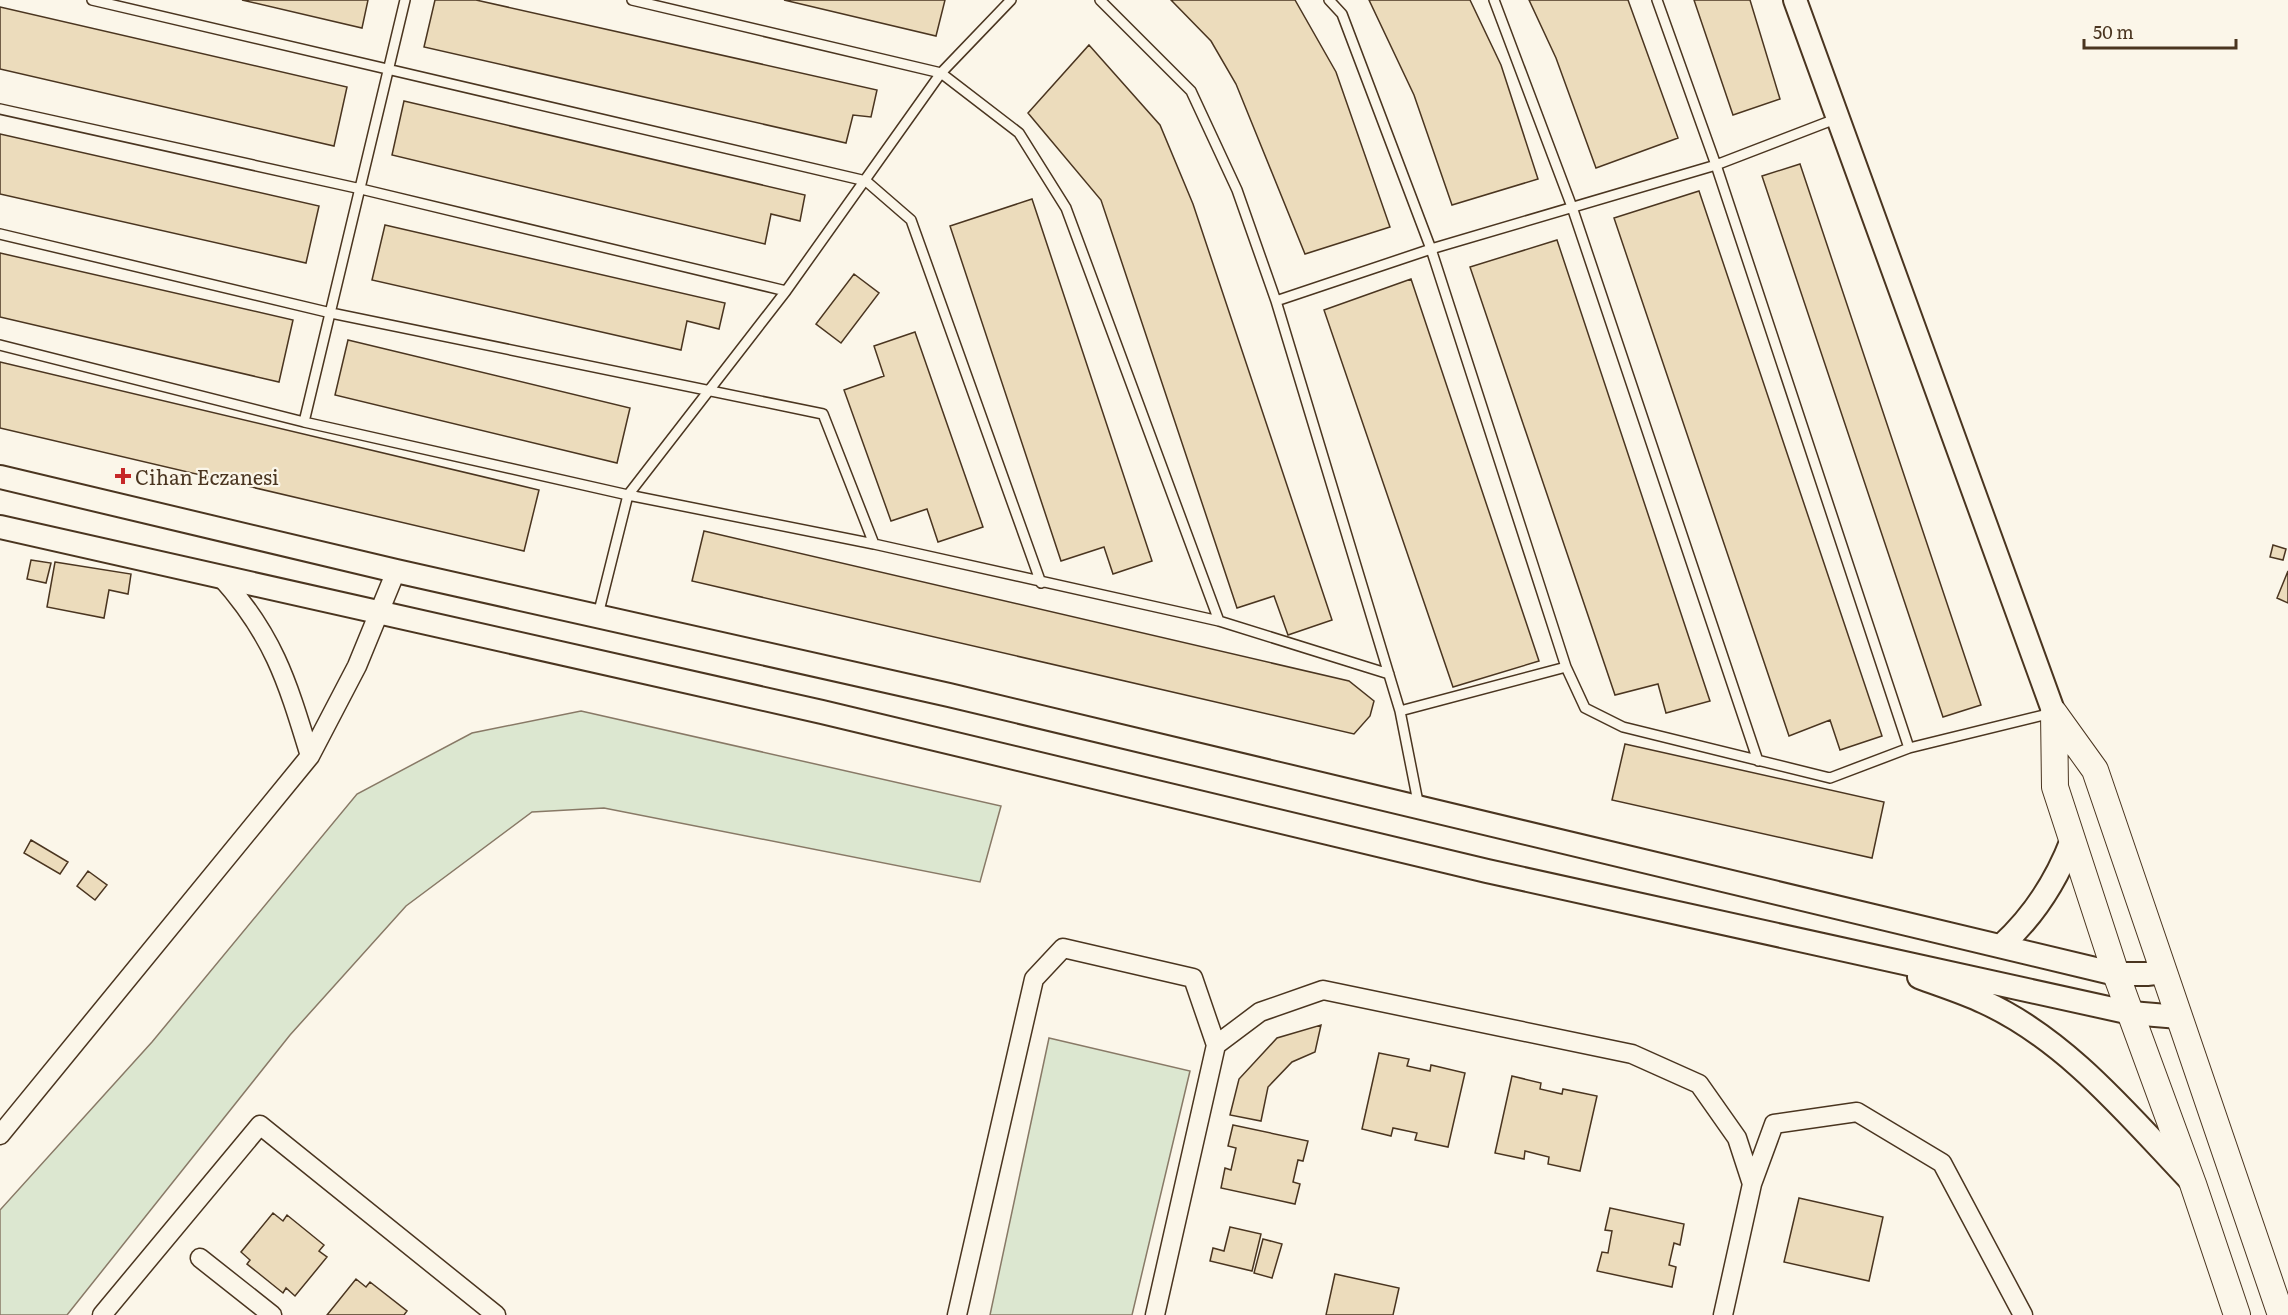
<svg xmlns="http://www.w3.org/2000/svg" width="2288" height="1315" viewBox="0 0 2288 1315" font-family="Literata,serif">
  <rect width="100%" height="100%" fill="#fbf6e9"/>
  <path fill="#dce7d0" stroke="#887966" stroke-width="1.5" d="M581,711L1001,806L980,882L604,808L532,812L406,906L290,1035L67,1315H0V1210L152,1042L357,794L472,733Z
    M1049,1038L1190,1071L1132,1315H990Z"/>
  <path fill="#ecdcbc" stroke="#4a3520" stroke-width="1.5" d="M242,0H368L362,28Z
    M435,0H476L877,90L871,117L853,115L846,143L424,47Z
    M784,0H945L936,36Z
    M1171,0H1295L1336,72L1390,227L1305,254L1236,84L1211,41Z
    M1369,0H1470L1501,65L1538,179L1452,205L1414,95Z
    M1529,0H1628L1678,138L1596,168L1556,58Z
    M1694,0H1750L1780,99L1733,115Z
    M0,7L347,87L334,146L0,69Z
    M1089,45L1160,125L1193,204L1332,620L1288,635L1274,596L1237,608L1101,200L1028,113Z
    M404,101L805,195L800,221L771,214L765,244L392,155Z
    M0,134L319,206L306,263L0,194Z
    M1800,164L1981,705L1943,717L1762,176Z
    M1699,191L1882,736L1840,750L1830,720L1789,736L1614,218Z
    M1032,199L1152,561L1113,574L1104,547L1061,561L950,226Z
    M385,225L725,303L719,329L687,321L681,350L372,280Z
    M1557,240L1710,701L1666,713L1658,684L1615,695L1470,267Z
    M0,253L293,320L279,382L0,317Z
    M854,274L879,293L841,343L816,324Z
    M1411,279L1539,661L1453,687L1324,310Z
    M915,332L983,527L938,542L927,509L891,521L844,390L884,376L874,346Z
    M348,340L630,408L617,463L335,395Z
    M0,362L539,490L524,551L0,428Z
    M704,531L1349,681L1374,701L1370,716L1354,734L692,581Z
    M2273,545L2286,549L2283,560L2270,557Z
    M31,560L51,563L46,583L27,579Z
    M55,562L131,574L128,594L109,590L104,618L47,607Z
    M2288,571V603L2277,598Z
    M1625,744L1884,802L1872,858L1612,800Z
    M31,840L68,862L60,874L24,853Z
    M88,871L107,885L95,900L77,886Z
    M1321,1025L1315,1052L1292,1062L1268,1087L1261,1121L1230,1115L1239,1079L1277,1038Z
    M1379,1053L1409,1059L1407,1066L1430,1071L1431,1065L1465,1073L1448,1147L1415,1140L1417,1133L1393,1128L1391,1136L1362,1129Z
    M1512,1076L1541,1083L1540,1089L1562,1094L1563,1089L1597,1096L1580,1171L1548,1164L1549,1157L1525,1151L1524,1159L1495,1153Z
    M1233,1125L1308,1141L1303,1161L1298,1160L1293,1182L1300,1184L1295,1204L1221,1188L1225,1168L1231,1170L1236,1148L1228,1146Z
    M1799,1198L1883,1217L1869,1281L1784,1262Z
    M1610,1208L1684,1224L1680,1245L1674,1243L1669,1265L1676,1267L1672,1287L1597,1271L1602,1252L1608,1253L1612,1231L1605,1230Z
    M273,1213L283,1221L287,1215L324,1245L319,1251L327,1257L295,1296L286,1288L283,1293L247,1264L250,1260L241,1252Z
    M1230,1227L1261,1234L1252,1271L1210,1261L1213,1248L1224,1251Z
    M1263,1239L1282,1244L1272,1278L1254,1273Z
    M1335,1274L1399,1288L1393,1315H1326Z
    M356,1279L366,1287L370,1282L407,1311L404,1315H327Z"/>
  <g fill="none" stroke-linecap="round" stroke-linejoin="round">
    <defs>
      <path id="service" d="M92,0L866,181L911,220L1041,583
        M632,0L941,73L1019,133L1066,208L1219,621
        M1100,0L1191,91L1237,190L1276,301L1400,711L1419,807
        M1329,0L1342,14L1431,249L1566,667
        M1494,0L1572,207L1758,761
        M1657,0L1716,165L1909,748
        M0,109L361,189L786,291
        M0,234L331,313L823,414L874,544
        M1276,301L1431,249L1716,165L1838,118
        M0,345L304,422L628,495L874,544L1219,621L1389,674
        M304,422L405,0
        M598,615L628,495L786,291L941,73L1011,0
        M1400,711L1566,667L1585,708L1623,727L1830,778L1909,748L2052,713"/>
      <path id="minor" d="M220,576C274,636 287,681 310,756
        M1216,1045L1260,1012L1323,990L1632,1054L1699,1084L1737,1138L1752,1184
        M0,1135L310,756L357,666L396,571
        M200,1258L272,1315
        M102,1315L260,1125L496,1315
        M957,1315L1034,979L1063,948L1193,978L1216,1045L1155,1315
        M1723,1315L1752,1184L1774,1124L1857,1112L1942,1163L2023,1315"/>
      <path id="tertiary" d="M1795,0L2054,713
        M0,477L396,571L949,695L2116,974H2147L2164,972
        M0,527L822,712L1487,871L2131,1013L2179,1017
        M2001,946C2034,916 2056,882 2072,840
        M1919,977C1940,985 1963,992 1984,1002C2067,1040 2129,1116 2191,1181"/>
      <path id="secondary" d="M2054,713L2095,770L2281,1315
        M2054,713L2055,787L2116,974L2193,1184L2237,1315"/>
    </defs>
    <use href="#service" stroke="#4a3520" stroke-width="12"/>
    <use href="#minor" stroke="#4a3520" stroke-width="21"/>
    <use href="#tertiary" stroke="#4a3520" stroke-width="26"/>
    <use href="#secondary" stroke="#4a3520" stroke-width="28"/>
    <use href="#service" stroke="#fbf6e9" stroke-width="9"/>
    <use href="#minor" stroke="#fbf6e9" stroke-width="18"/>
    <use href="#tertiary" stroke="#fbf6e9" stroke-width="22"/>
    <use href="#secondary" stroke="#fbf6e9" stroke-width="26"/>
  </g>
  <path fill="#c62828" stroke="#fbf6e9" stroke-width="2" d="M120 467h6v6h6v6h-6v6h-6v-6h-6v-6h6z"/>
  <g text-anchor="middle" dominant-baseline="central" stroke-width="4.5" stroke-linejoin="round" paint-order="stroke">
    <g font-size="20" fill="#4a3520" stroke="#fbf6e9" text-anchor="start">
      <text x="135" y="476">Cihan Eczanesi</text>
    </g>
  </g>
  <path d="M2084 39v9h152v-9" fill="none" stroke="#4a3520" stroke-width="3"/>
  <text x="2093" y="39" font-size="18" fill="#4a3520" stroke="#fbf6e9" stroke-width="4.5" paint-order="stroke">50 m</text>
</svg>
